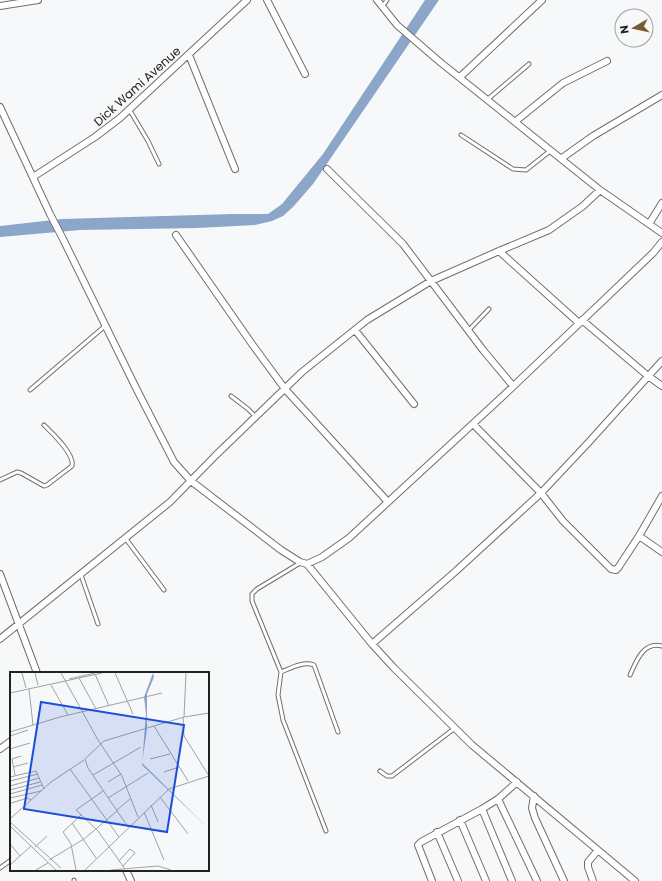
<svg xmlns="http://www.w3.org/2000/svg" width="662" height="881" viewBox="0 0 662 881" font-family="Poppins,sans-serif">
  <rect width="100%" height="100%" fill="#f7f8f9"/>
  <path fill="#8ca6c9" d="M425,0H439L313,184L293,207L283,216L272,221L255,225L197,228L80,230L0,237V226L62,219L232,214H268L282,204L323,154Z"/>
  <g fill="none" stroke-linecap="round" stroke-linejoin="round">
    <defs>
      <path id="service" d="M382,7L387,0
        M488,99L529,64
        M129,109L148,141L159,164
        M461,135L513,169L526,170L550,151
        M468,331L489,309
        M30,390L105,326
        M231,396L248,409L256,417
        M0,480L17,472L21,473L44,486L47,485L72,466C75,454 52,433 44,425
        M126,539L164,590
        M300,563L257,589L252,594V601L281,672L278,695L283,720L326,831
        M81,575L98,624
        M281,672C291,668 303,661 314,665L338,732
        M630,675C636,662 643,641 662,646
        M380,771L387,776H392L455,728
        M0,868L11,860
        M74,880V881"/>
      <path id="minor" d="M267,0L305,74
        M377,0L397,25L440,62L600,190L662,233
        M0,6L38,0
        M189,55L235,169
        M460,77L542,0
        M0,107L50,214L63,239L137,390L174,462L191,481L281,550L300,562L307,564L322,557L349,538L503,396L653,253L662,242
        M516,121L563,83L607,61
        M562,158L593,136L662,95
        M327,169L403,244L483,350L513,386
        M33,177L95,137L120,118L247,0
        M649,224L662,203
        M176,235L252,344L285,389L388,502
        M499,251L579,323
        M582,320L648,376L662,386
        M355,330L414,404
        M473,424L541,493L563,521L611,569L616,570L618,568L639,536L662,496
        M639,536L662,552
        M307,564L372,644L394,668L472,745L635,881
        M0,574L37,673
        M0,639L170,502L216,455L302,372L367,320L431,281L499,251L549,230L583,206L600,190
        M372,644L456,571L541,493L588,443L662,361
        M0,749L11,741
        M534,796L532,808L535,818L564,881
        M498,799L537,881
        M482,809L512,881
        M460,820L486,881
        M437,832L458,881
        M126,870L131,881
        M432,881L418,845L421,842L482,809L498,799L517,782
        M593,881L588,867V862L598,850"/>
    </defs>
    <use href="#service" stroke="#6e6f70" stroke-width="5"/>
    <use href="#minor" stroke="#6e6f70" stroke-width="8"/>
    <use href="#service" stroke="#fff" stroke-width="3"/>
    <use href="#minor" stroke="#fff" stroke-width="6"/>
  </g>
  <g text-anchor="middle" dominant-baseline="central" stroke-width="3" stroke-linejoin="round" paint-order="stroke">
    <g font-size="12" fill="#212222" stroke="#f7f8f9">
      <text transform="translate(137 86) rotate(-42)">Dick Wami Avenue</text>
    </g>
  </g>
  <g transform="translate(10 672)">
    <rect width="199" height="199" fill="#f7f8f9"/>
    <path d="M143,1L144,5L137,22V57L132,91L199,157L132,93L136,42L134,25Z" fill="#8ca6c9"/>
    <path fill="none" stroke="#a1a2a3" stroke-width="1" d="M12,1L16,16M25,1L28,13M51,1L88,68L112,104L128,145M105,1L123,42M85,2L99,34M69,6L86,37M59,7L85,1M41,13L58,43M19,17L23,53M0,21L92,1M173,45L174,64L199,104M174,45L176,1M144,54L178,109M0,60L50,45L152,21M0,64L18,58M0,77L20,71M140,87L160,82M3,95L18,91M60,97L109,165M154,100L169,95M5,103L2,87L11,84M83,103L131,75M0,105L26,99L34,117M0,109L28,102M98,110L111,102M0,114L29,106M0,118L30,110M93,119L66,138L88,159L115,197M0,122L32,113M150,125L178,162M0,126L31,119M98,126L138,101M1,131L18,126L21,128M141,133L148,150M107,138L120,127M134,140L154,188M0,147L41,110L74,88M0,150L51,196M62,151L86,186M0,154L46,198M118,155L78,96L75,87L94,69L174,45L199,41M0,172L10,184M25,175L37,164M39,188L74,167L107,139M109,189L120,177L125,181L113,194M0,193L21,174M26,198L38,191M66,198L61,172L53,160L71,143M75,198L159,117L199,104M101,198L148,194L161,198"/>
    <path fill="#1d4ed8" fill-opacity="0.15" stroke="#1d4ed8" stroke-width="2" d="M31,30L174,53L157,160L14,137Z"/>
    <rect width="199" height="199" fill="none" stroke="#212222" stroke-width="2"/>
  </g>
  <g transform="translate(634 28) rotate(261)"><circle r="19" fill="#f7f8f9" stroke="#a1a2a3"/>
  <path d="M0-3L7 15L0 10L-7 15Z" fill="#785c2f"/>
  <text y="-6" font-size="11" font-weight="bold" text-anchor="middle" fill="#212222">N</text>
  </g>
</svg>
